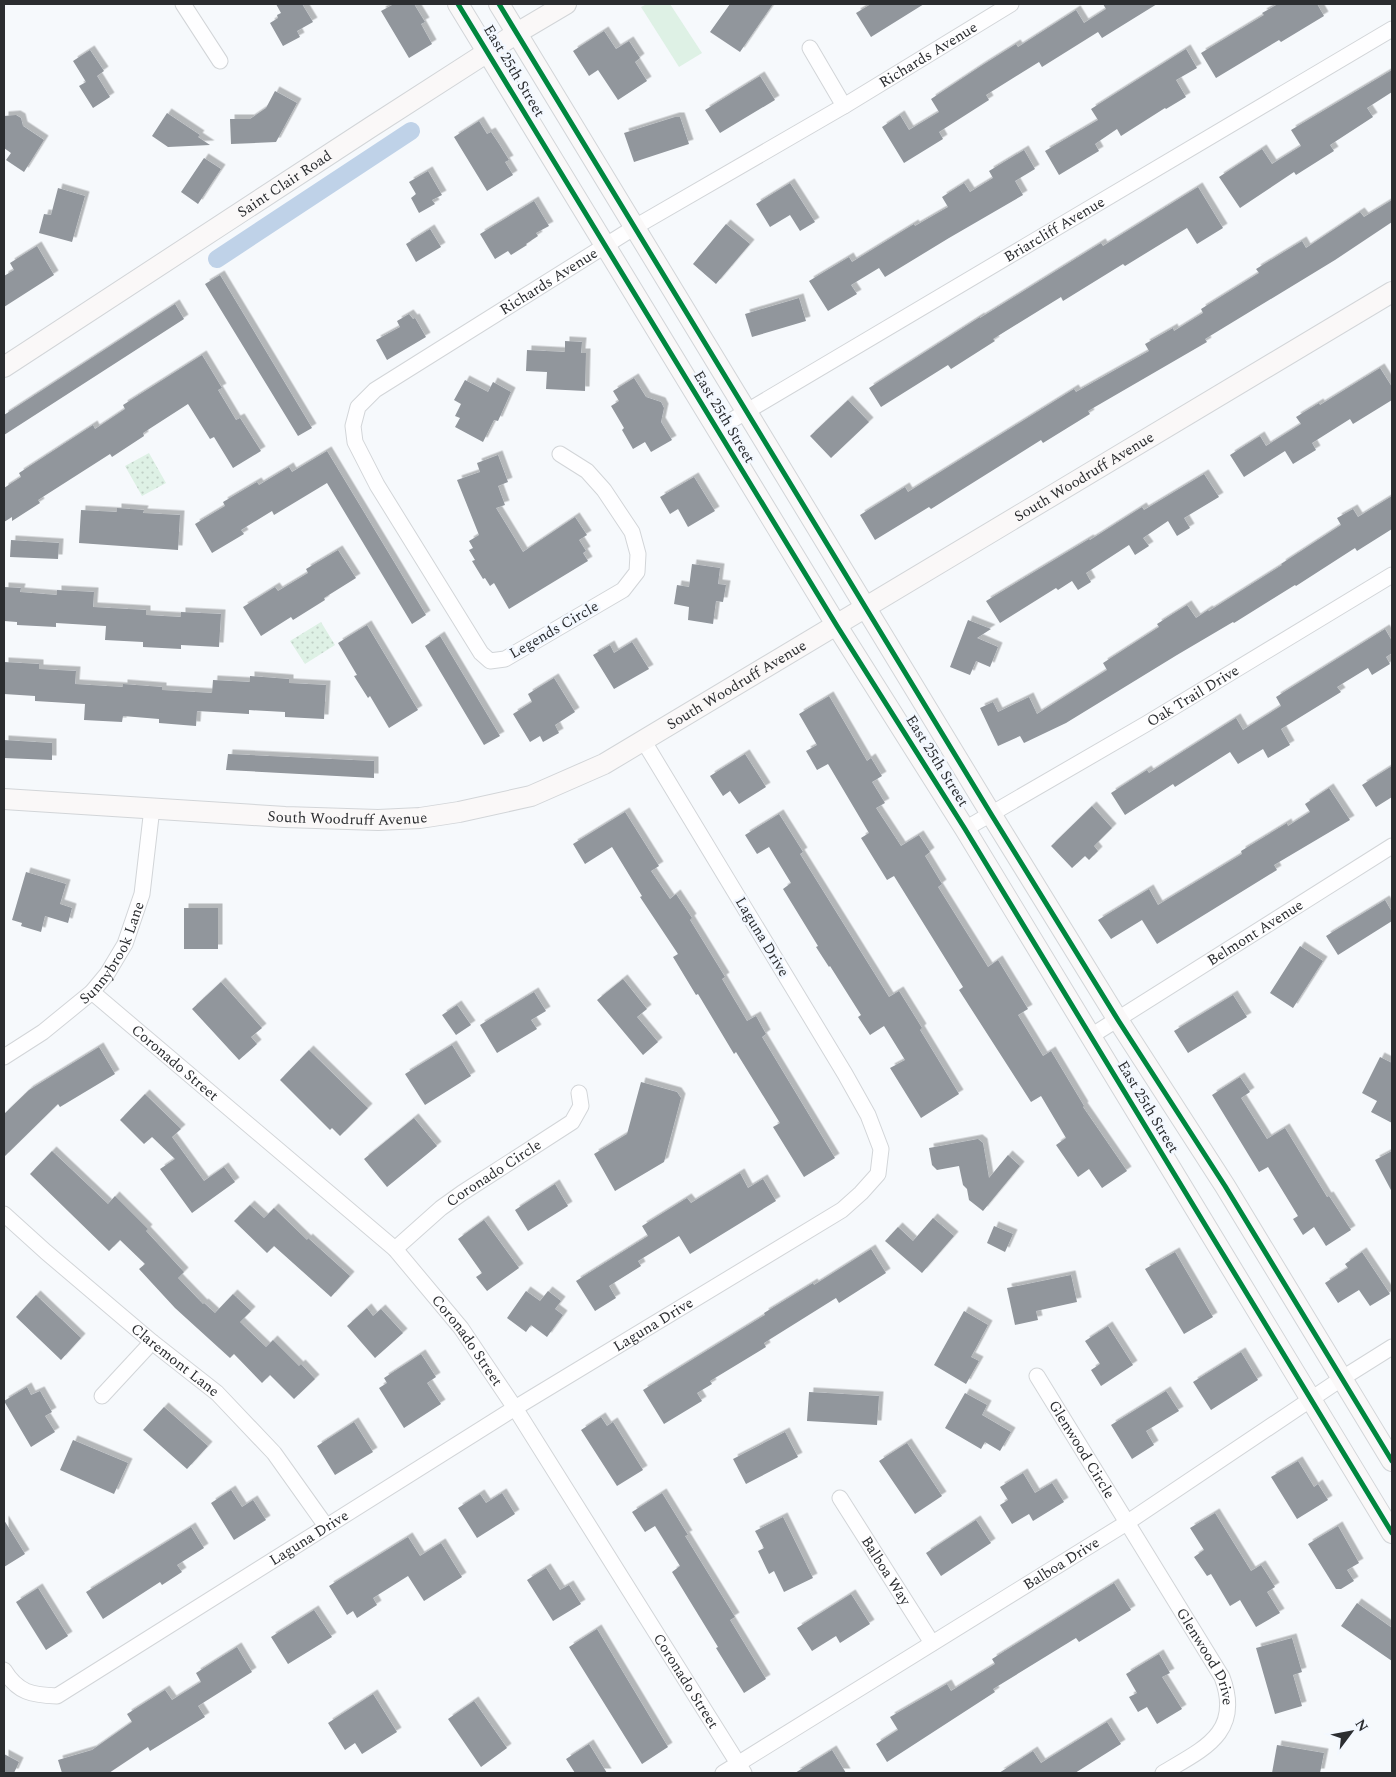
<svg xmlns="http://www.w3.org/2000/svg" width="1396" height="1777" viewBox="0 0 1396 1777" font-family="Spectral,serif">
  <defs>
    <pattern id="park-dots" width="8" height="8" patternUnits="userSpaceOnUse" patternTransform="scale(1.25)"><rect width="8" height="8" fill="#def1e5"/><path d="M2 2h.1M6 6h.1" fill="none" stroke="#bfcfc5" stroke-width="1.8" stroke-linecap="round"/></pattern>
    <filter id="shadow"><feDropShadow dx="4.5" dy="-4.5" stdDeviation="0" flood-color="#0004"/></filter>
  </defs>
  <rect width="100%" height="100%" fill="#f6f9fc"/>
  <path fill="url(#park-dots)" d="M149,453L166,483L142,496L125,466Z
    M321,622L335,645L305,664L290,641Z"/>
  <path fill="#def1e5" d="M647,4H670L702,53L679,67L641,7Z"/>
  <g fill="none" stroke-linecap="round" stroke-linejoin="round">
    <path stroke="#bfd2e8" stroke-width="18" d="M217,259L411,131"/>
  </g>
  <path fill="#91969c" filter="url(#shadow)" d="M276,4H302L313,22L297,31L300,37L283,46L270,23L278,18L277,15L281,13Z
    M394,4H414L425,22L421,24L432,44L409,58L381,11Z
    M730,4H773L740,52L710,32Z
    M871,4H924L871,37L856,13Z
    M1103,4H1157L1102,38L1098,32L1042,67L1039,62L986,95L989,100L939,132L943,139L904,163L882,127L900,115L909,130L939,112L931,99L981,66L1016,44L1018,47L1076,10L1084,23L1106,9Z
    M1278,4H1317L1324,16L1281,42L1279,40L1216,78L1201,53L1264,15L1262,13Z
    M604,31L616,49L629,41L640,58L635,62L647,81L618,100L598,70L589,76L573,51Z
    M1186,49L1197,68L1176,80L1186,97L1166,109L1165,108L1121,136L1117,129L1095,144L1099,151L1059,175L1045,151L1098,120L1091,109Z
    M90,50L104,71L97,76L110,97L93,108L79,86L86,82L73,61Z
    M1392,70V92L1367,108L1373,117L1330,145L1334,151L1296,175L1294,172L1240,208L1219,177L1262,149L1272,164L1301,146L1291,130Z
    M760,76L775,100L720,133L705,110Z
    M275,91L297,103L276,142L231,144L230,119H250L266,108Z
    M167,113L200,135L198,137L210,145L168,147L152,136Z
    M16,115L21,118L23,126L44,140L24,172L6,160L11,153L4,148V116Z
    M675,117H680L689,144L634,162L624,133Z
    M479,121L487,134L491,132L499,144L509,160L505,162L513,175L487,191L454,137Z
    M1024,150L1035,169L1015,181L1023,195L949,238L885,277L879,268L851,285L857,294L828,311L809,281L849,257L852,262L914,224L915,226L948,207L942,197L964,183L970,192L993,178L989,171Z
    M204,158L221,169L198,204L181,192Z
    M428,171L442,195L432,200L435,204L419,213L411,198L416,194L409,182Z
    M790,183L815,222L800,231L790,215L770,227L756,204Z
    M1198,187L1223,228L1197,244L1187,228L1125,266L1123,264L1063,301L1061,297L993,339L995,341L951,369L948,365L881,407L869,388L980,317V318L1101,243L1103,246Z
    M58,188L85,196L72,242L39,233L44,214L51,215Z
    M1392,200V222L1335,260L1205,339L1207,342L1088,411L1090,414L1043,443L1041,440L931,509L929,507L875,540L860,515L905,487L908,492L1074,389L1076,392L1149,351L1145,344L1173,328L1174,331L1203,313L1201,309L1259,273L1256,269L1302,241L1306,248L1360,212L1364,217Z
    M534,201L549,226L536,233L538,236L526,244L527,245L511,255L508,251L495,259L480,234Z
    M726,224L750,244L716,284L693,264Z
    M430,229L441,247L416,262L406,244Z
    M37,246L54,275L4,307V276L14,270L10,263Z
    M220,275L312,428L298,436L205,284Z
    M799,298L806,321L752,337L745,314Z
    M175,304L184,319L4,435V415Z
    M409,314L413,319L415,318L426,337L387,360L376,340L400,327L397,321Z
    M565,341L582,342L581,353H586L585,391L546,389L547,372L526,371L527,350L565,352Z
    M202,355L222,388L218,390L236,420L240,418L261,451L233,468L214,437L210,439L188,404L143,433L144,436L112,457L110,454L38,500L40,503L12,521V517L4,522V488L21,477L19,473L93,425L95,429L125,409L123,405Z
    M1380,368L1392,387V400L1353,424L1350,419L1312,443L1316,450L1293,464L1285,451L1244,477L1230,455L1260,436L1266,446L1301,424L1296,417L1319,403L1320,405Z
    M634,378L646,397L661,402L664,408L661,422L672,440L651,452L645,442L633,449L622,430L624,428L611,406L619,401L613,391Z
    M465,380L488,392L493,382L511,392L498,421L494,420L483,442L455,427L460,418L455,416L461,404L454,400Z
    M848,400L869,422L831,458L810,436Z
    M327,451L426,615L412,624L327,483L274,515L272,511L241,530L244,534L212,553L195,524L225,506L223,502L257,482L259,485L289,467L292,472Z
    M498,455L508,482L498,486L505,505L496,508L523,552L575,517L587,535L579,540L586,551L583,553L588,561L509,609L494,583L490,586L485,578L483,579L472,561L475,560L469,550L473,548L469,541L479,535L457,480L480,472L477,463Z
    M1204,474L1219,497L1184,518L1190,528L1177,536L1168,521L1143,538L1149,546L1135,555L1129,545L1086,573L1091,582L1078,590L1072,581L1058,590L1056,588L1000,623L986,601L1089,539L1090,540L1142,507L1144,510Z
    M694,477L715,511L688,527L678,509L670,514L660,497Z
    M1392,496V529L1357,551L1355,548L1296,586L1295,585L1234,623L1233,622L1177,655L1066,723L1024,743L1020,736L998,746L980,708L993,702L998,712L1029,697L1037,714L1107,670L1103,663L1159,627L1157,624L1187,605L1196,618L1208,610L1209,611L1282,565L1281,564L1341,525L1337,518L1353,509L1358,517Z
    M117,508L144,510L143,513L180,515L178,550L79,543L81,510L117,512Z
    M11,540L59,543L58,559L10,557Z
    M338,550L356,578L324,598L325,600L293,620L291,617L261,636L243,607L275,587L278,591L308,573L306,569Z
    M692,564L720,568L718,584L726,585L723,602L716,601L713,624L688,620L689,607L674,604L677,585L689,587Z
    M4,587L21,588L20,592L57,595V590L94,592L93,607L146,610V615L181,617V612L221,614L219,647L181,645V649L143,647V642L105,640L106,626L56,623V627L17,625V622L4,621Z
    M968,620L991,629L977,638L998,647L990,667L976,661L970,675L950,667Z
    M367,625L418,710L389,728L370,696L368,698L354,676L357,675L338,643Z
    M1385,629L1392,641V653L1386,657L1390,664L1372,675L1368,668L1337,687L1341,692L1281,729L1290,745L1268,758L1263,749L1238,764L1230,752L1175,787L1173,784L1125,815L1111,793L1147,770L1149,773L1236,718L1243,730L1281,706L1276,697Z
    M440,636L500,736L484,745L425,646Z
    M632,642L649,669L614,689L593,655L610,645L614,653Z
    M4,662L39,664V669L76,671L75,684L123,687V684L162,687V690L212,693L213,680L250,682V676L289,679V683L326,685L324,719L285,717V712L249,710V714L197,711L196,726L159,723V719L123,716L122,722L84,720L85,704L35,701V696L4,694Z
    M554,678L575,712L555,725L559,733L543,742L540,736L530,742L513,714L532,702L528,694Z
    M829,696L867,761L871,758L882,776L872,782L885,803L876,808L901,846L919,835L930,852L925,856L942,884L938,887L988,967L998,960L1028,1009L1018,1015L1043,1056L1051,1051L1084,1106L1083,1107L1127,1171L1102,1188L1089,1169L1078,1177L1056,1145L1066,1138L1041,1096L1031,1102L959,990L963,987L894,876L887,880L861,838L869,833L828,764L817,770L806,751L817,745L799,714Z
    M4,740L52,743V760L4,758Z
    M228,754L374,761V778L226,770Z
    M745,754L766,787L739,804L730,791L723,796L710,776Z
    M1392,766V797L1376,807L1362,785Z
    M1329,788L1350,820L1274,865L1277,870L1157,944L1142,920L1111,939L1098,920L1149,889L1158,905L1242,854L1241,851L1287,823L1288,826L1310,812L1305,804Z
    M1092,806L1112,828L1094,846L1098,851L1089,860L1085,856L1072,868L1051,846Z
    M625,812L659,866L651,871L670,899L676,894L692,918L690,920L725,977L722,979L747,1021L756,1016L766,1034L762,1037L835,1158L804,1177L773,1127L780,1123L736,1052L734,1054L698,994L696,995L673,957L678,954L640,897L642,896L612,847L585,864L573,844Z
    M779,814L803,852L800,854L889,997L899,991L922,1028L920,1030L959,1094L921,1118L890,1068L905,1060L884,1026L870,1035L858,1017L861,1015L830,966L829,967L816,947L818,946L783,889L791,883L769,847L757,854L745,835Z
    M26,872L66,884L60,904L72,908L68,923L45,916L41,932L21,926L22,923L12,920Z
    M1385,900L1392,912V921L1338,955L1326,936Z
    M184,908H218V949H184Z
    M1300,946L1323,961L1293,1008L1270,993Z
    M623,979L647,1009L637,1017L658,1042L643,1055L597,1000Z
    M221,982L262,1028L251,1037L257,1044L239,1060L192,1009Z
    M534,992L546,1011L531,1020L537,1029L497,1053L480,1025Z
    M1233,995L1247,1017L1188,1053L1174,1031Z
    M457,1005L471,1025L456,1035L442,1015Z
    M452,1045L471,1076L425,1105L405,1074Z
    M99,1047L115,1074L60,1107L58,1104L4,1157V1114L29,1090Z
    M309,1050L368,1108L340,1136L332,1128L330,1130L280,1080Z
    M1380,1057L1392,1063V1123L1371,1112L1377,1101L1362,1093Z
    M1240,1077L1250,1092L1241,1098L1267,1139L1285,1128L1327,1197L1329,1196L1351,1230L1326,1246L1314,1227L1303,1235L1293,1219L1298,1216L1268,1167L1259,1172L1212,1095Z
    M641,1082L677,1092L681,1098L664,1162L615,1191L594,1154L627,1134Z
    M145,1094L181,1129L172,1137L204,1181L224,1167L235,1182L192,1213L160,1169L175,1159L152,1137L144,1144L120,1120Z
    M414,1118L437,1146L387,1187L364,1159Z
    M978,1139L983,1143L989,1178L1008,1155L1020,1166L983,1211L969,1200L967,1189L963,1185L959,1166L937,1170L932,1165L929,1148Z
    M52,1151L108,1204L115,1196L148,1229L146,1231L184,1272L178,1278L203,1304L204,1303L215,1313L233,1294L251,1311L240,1322L266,1347L273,1340L299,1366L301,1364L315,1379L294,1399L270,1375L262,1383L234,1354L230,1358L175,1308L139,1269L145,1264L120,1240L109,1251L30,1174Z
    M1392,1151V1192L1375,1160Z
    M740,1173L748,1188L763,1179L776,1201L690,1254L679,1236L638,1261L641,1266L609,1286L616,1298L595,1311L576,1281L648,1236L642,1226L687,1198L691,1203Z
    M555,1184L568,1206L528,1231L515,1210Z
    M250,1205L264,1218L274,1208L307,1240L308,1238L350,1276L331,1297L274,1246L267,1253L234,1221Z
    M933,1218L954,1236L922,1273L885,1241L898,1227L913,1241Z
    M484,1220L519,1268L487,1291L476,1277L482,1273L458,1239Z
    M994,1226L1013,1234L1005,1252L987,1243Z
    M871,1249L886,1273L839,1303L836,1298L764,1343L766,1347L710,1381L712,1384L697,1393L702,1401L664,1424L643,1390L765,1315L764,1313L813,1283L814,1285Z
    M1175,1252L1213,1317L1184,1334L1145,1269Z
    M1362,1252L1390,1294L1370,1306L1359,1290L1338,1303L1325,1283L1348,1268L1345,1264Z
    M1071,1275L1077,1302L1036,1311L1038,1320L1015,1325L1007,1288Z
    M526,1291L540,1301L548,1291L561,1301L555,1309L563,1315L547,1337L531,1325L526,1332L507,1318Z
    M36,1295L81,1338L61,1360L16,1317Z
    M367,1308L373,1316L381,1309L403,1333L375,1358L347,1326Z
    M964,1311L988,1325L971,1357L979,1361L966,1384L934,1365Z
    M1108,1326L1133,1365L1101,1386L1091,1370L1100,1364L1085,1341Z
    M1241,1352L1258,1380L1211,1410L1193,1382Z
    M421,1354L436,1377L427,1383L441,1404L404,1428L379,1388L387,1383L384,1378Z
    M27,1387L31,1395L40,1391L52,1412L45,1416L55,1432L31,1447L4,1401Z
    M1166,1391L1179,1411L1146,1431L1154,1445L1132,1459L1111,1425Z
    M809,1392L879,1396L877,1425L807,1421Z
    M965,1393L987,1405L982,1415L1011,1432L1000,1451L985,1442L981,1449L945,1428Z
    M164,1407L208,1446L187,1469L143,1430Z
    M601,1417L607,1426L613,1422L643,1470L617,1486L581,1430Z
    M354,1422L373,1452L335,1475L317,1446Z
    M785,1432L798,1457L746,1484L733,1459Z
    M73,1440L128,1463L114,1494L60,1470Z
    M907,1443L942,1496L915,1514L879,1461Z
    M1298,1461L1314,1487L1318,1484L1328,1500L1297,1519L1271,1477Z
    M1023,1473L1035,1493L1052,1483L1064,1502L1033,1521L1029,1514L1012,1524L1000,1505L1008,1500L1000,1487Z
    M231,1490L242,1507L253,1500L266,1520L234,1540L211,1503Z
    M502,1493L515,1514L477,1538L458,1508L480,1494L486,1503Z
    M662,1493L688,1535L685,1536L735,1617L730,1620L766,1679L744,1693L716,1648L718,1647L672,1572L680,1566L655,1526L645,1532L632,1512Z
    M1215,1513L1251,1571L1261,1565L1275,1587L1267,1592L1280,1613L1256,1627L1240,1600L1230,1606L1211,1574L1207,1576L1194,1557L1204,1550L1190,1528Z
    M783,1517L813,1578L784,1592L774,1571L769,1574L758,1551L764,1548L755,1531Z
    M4,1520L25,1554L4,1567Z
    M976,1520L991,1543L941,1576L926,1553Z
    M1338,1526L1359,1563L1347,1570L1354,1581L1341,1589H1336L1308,1544Z
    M191,1527L204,1548L177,1565L182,1572L162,1585L160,1582L103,1619L86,1592Z
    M408,1537L420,1556L441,1543L462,1577L424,1601L408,1576L373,1598L377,1605L357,1618L353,1611L347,1615L329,1586Z
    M546,1568L560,1590L569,1585L581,1604L553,1621L527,1580Z
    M1114,1583L1131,1610L1079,1642L1076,1638L993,1689L995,1692L887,1762L876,1744L898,1730L890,1717L947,1684L951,1691L995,1664L992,1659Z
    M38,1588L68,1636L46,1650L16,1602Z
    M851,1594L870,1624L840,1643L836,1636L812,1651L797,1628Z
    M1357,1603L1392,1628V1661L1341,1626Z
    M314,1610L332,1637L288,1664L271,1637Z
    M597,1629L668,1747L642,1764L569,1647Z
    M1292,1638L1302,1672L1293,1675L1302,1706L1275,1714L1256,1648Z
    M237,1647L252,1672L198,1706L205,1717L150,1751L148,1747L109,1773H62L58,1760L92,1750L132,1722L127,1714L165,1690L172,1700L201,1682L196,1673Z
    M1159,1654L1170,1673L1162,1677L1182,1709L1157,1724L1147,1707L1138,1712L1129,1697L1137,1693L1126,1674Z
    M373,1694L397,1732L362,1754L355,1743L345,1750L328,1723Z
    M474,1701L507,1748L481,1767L448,1719Z
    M1107,1722L1121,1744L1075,1773H999L1033,1751L1041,1763Z
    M589,1744L607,1773H575L566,1759Z
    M1277,1745L1324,1753L1320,1773H1272Z
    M832,1750L846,1773H795Z
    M4,1754L19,1762L14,1773H4Z"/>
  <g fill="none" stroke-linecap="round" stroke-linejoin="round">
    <defs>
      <g id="street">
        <path d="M183,4L220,61"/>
        <path d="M810,48L844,106"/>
        <path id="s1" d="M717,429L1392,29"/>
        <path id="s2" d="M560,454L587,471L604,490L632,532L638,554L637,572L623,590L505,659L490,661L481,653L377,485L355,442L353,426L358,407L375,390L635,227L844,106L1011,4"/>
        <path id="s3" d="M965,829L1146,724L1392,575"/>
        <path id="s4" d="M92,992L395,1249L461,1328L515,1408L744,1773"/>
        <path id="s5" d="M1091,1036L1392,846"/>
        <path id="s6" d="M4,1057L43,1032L92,992L107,974L125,944L142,894L152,808"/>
        <path id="s7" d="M4,1214L46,1252L152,1342L217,1393L274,1453L326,1526"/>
        <path id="s8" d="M395,1249L441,1208L462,1193L572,1122L581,1106L579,1093"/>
        <path id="s9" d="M1037,1376L1222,1677C1243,1733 1203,1749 1163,1773"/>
        <path d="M102,1396L152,1342"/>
        <path id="s10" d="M840,1498L932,1643"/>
        <path id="s11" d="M4,1670C18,1693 32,1695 57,1696L515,1408L842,1210L861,1193L878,1174L881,1149L868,1115L845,1074L643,740"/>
        <path id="s12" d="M723,1773L1128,1522L1341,1379L1392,1347"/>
      </g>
      <g id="secondary">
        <path d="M458,4L837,626L965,829L1392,1533"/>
        <path d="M499,4L991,814L1118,1020L1225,1186L1392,1461"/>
        <path id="s13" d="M4,367L371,127L517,33L566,4"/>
        <path id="s14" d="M4,799L285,817L378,820L420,818L459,812L531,796L604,764L1392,292"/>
      </g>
    </defs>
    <use href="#street" stroke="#d2d5d8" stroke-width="17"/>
    <use href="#secondary" stroke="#d2d5d8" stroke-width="22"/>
    <use href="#street" stroke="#fefeff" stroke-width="15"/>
    <use href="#secondary" stroke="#faf8f8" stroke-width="20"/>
    <defs>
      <path id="cycleway" d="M458,4L837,626L965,829L1392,1533
        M499,4L991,814L1118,1020L1225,1186L1392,1461"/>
    </defs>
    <use href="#cycleway" stroke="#f3f8ff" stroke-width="8"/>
    <use href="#cycleway" stroke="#00873e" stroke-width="5"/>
  </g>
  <g text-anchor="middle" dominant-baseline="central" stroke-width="5" stroke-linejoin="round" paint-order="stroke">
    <g font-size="15" fill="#2b2d30" stroke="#f3f8ff">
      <text stroke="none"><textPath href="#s2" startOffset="1288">Richards Avenue</textPath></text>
      <text transform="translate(514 71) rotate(59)">East 25th Street</text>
      <text stroke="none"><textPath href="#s13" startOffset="335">Saint Clair Road</textPath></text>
      <text stroke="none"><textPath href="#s1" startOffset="392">Briarcliff Avenue</textPath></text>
      <text stroke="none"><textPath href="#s2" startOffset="846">Richards Avenue</textPath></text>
      <text transform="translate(724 417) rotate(59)">East 25th Street</text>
      <text stroke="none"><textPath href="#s14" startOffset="1169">South Woodruff Avenue</textPath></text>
      <text transform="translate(554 630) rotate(-30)">Legends Circle</text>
      <text stroke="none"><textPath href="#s14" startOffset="764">South Woodruff Avenue</textPath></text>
      <text stroke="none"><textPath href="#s3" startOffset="264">Oak Trail Drive</textPath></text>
      <text transform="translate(937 761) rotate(58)">East 25th Street</text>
      <text stroke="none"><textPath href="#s14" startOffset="344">South Woodruff Avenue</textPath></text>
      <text stroke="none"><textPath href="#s5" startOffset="194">Belmont Avenue</textPath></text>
      <text transform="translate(762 937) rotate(59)">Laguna Drive</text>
      <text stroke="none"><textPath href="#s6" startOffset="154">Sunnybrook Lane</textPath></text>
      <text stroke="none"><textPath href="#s4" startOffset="109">Coronado Street</textPath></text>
      <text transform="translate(1148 1107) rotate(59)">East 25th Street</text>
      <text stroke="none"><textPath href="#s8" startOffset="125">Coronado Circle</textPath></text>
      <text stroke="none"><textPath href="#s11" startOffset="765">Laguna Drive</textPath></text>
      <text stroke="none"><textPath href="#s4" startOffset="514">Coronado Street</textPath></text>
      <text stroke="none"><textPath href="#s7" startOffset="225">Claremont Lane</textPath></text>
      <text stroke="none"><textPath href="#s9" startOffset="86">Glenwood Circle</textPath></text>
      <text stroke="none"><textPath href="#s11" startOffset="360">Laguna Drive</textPath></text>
      <text stroke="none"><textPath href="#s12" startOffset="398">Balboa Drive</textPath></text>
      <text stroke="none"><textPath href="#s10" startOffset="86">Balboa Way</textPath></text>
      <text stroke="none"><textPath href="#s9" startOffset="328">Glenwood Drive</textPath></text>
      <text stroke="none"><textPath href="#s4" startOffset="919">Coronado Street</textPath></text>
    </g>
  </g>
  <rect width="1396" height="1777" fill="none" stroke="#2b2d30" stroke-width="10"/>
  <g transform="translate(1351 1732) rotate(58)" stroke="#f3f8ff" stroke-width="4" paint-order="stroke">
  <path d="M0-4L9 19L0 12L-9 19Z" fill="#2b2d30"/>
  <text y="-8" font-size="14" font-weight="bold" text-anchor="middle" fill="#2b2d30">N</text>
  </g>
</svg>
